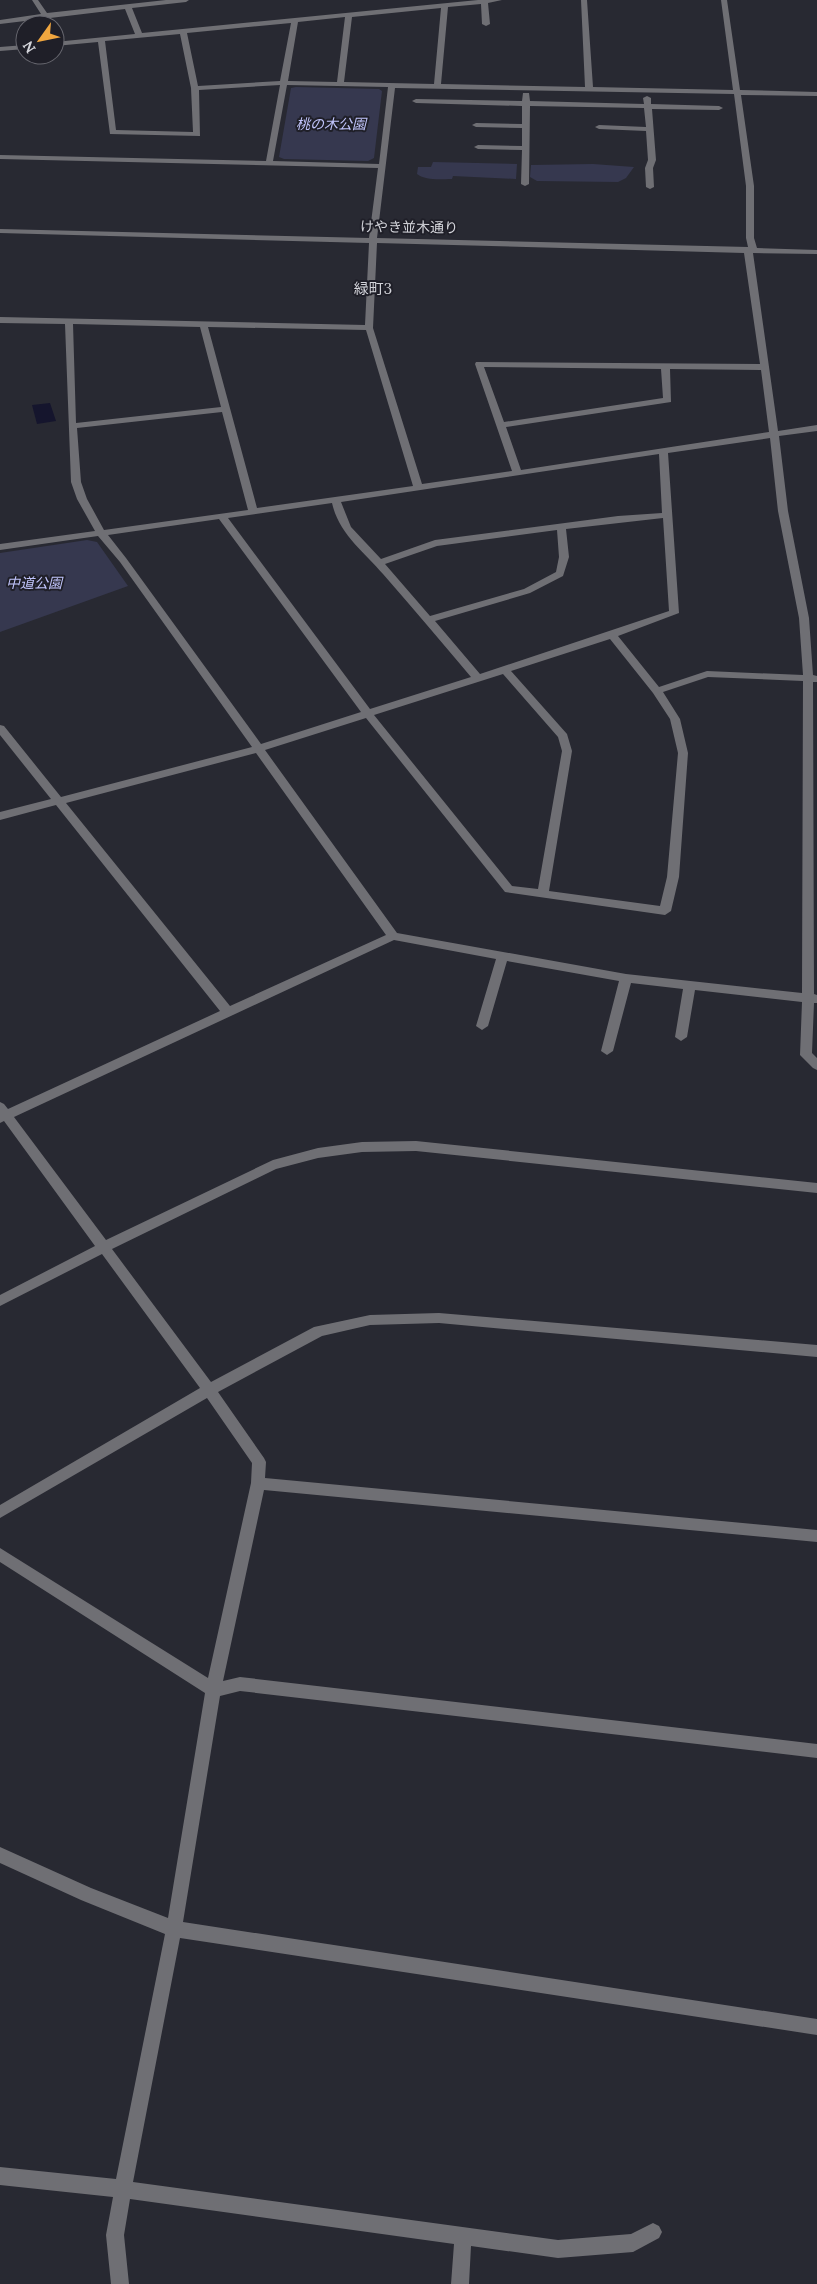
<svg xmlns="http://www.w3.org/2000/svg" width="817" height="2284" viewBox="0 0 817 2284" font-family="Lora,'Noto Sans JP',serif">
  <rect width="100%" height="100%" fill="#282932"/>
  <path fill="#36384f" d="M296,87L379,89L382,91L374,158L368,161L284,159L279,157L291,88Z
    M433,162L517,164L516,179L453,176L452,179C441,179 426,181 417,174L418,167H431Z
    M593,164L634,167L626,178L618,182L537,181L530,177L531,165Z
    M87,540L97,542L128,586L0,632V553Z"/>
  <path fill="#15152d" d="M50,403L56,421L37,424L32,405Z"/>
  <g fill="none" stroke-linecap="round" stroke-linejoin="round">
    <path fill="#6f6f74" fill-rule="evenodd" d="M32,0H38L47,13L166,0H189L186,2L132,8L142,33L478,0H502L488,3L490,24L486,26L482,24L481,4L448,7L441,84L585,87L581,0H587L593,87L733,90L721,0H727L740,90L817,92V96L741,95L754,186V238L757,248L817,250V254L753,253L778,431L817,425V431L779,436L788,511L809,618L813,675L817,676V682H813L814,994L817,995V1003H814L812,1053L817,1058V1070L813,1068L800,1055L802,1002L695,990L687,1037L681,1041L675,1037L683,989L631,983L613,1051L607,1055L601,1051L619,981L507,961L488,1026L482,1030L476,1026L496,959L394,940L14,1117L106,1240L273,1160L318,1148L362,1142L416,1141L817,1183V1193L416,1151L362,1152L318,1158L276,1169L112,1249L211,1382L314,1327L370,1315L439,1313L817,1345V1357L439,1323L370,1325L322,1336L218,1392L264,1458L266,1462L265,1478L817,1530V1542L264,1490L223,1681L240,1677L817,1744V1758L240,1691L220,1696L183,1922L817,2019V2035L180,1938L133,2182L558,2240L631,2234L653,2223L659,2226L662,2232L659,2238L633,2252L558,2258L471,2246L469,2284H451L454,2244L130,2199L124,2235L129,2284H111L106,2235L113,2197L0,2185V2167L116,2179L165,1934L81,1900L0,1863V1847L91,1888L168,1918L205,1693L0,1562V1548L208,1678L251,1483L252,1463L207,1398L0,1518V1505L200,1388L102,1254L0,1306V1295L95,1246L4,1121L0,1123V1102L4,1104L8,1109L220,1011L56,805L0,820V812L51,799L0,735V725L4,726L61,797L252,747L120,562L98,536L0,550V544L95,531L77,499L71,482L65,324L0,323V317L365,325L369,243L0,233V229L369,238L378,168L0,159V155L266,161L280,85L199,90L200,136L110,134L98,42L55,46V42L135,34L125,9L0,24V20L41,14ZM441,8L434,84L344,82L352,17ZM345,17L337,82L288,81L298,22ZM291,23L280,81L198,86L187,33ZM180,34L191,88L193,132L116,130L105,41ZM287,85L388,87L379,164L273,161ZM395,88L734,94L746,186V238L748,247L377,238ZM377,243L744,253L760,364L476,362L475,364L512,471L422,484L373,328ZM73,324L200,327L221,407L76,423ZM208,327L366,330L413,486L257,508ZM484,367L661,369L663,398L504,422ZM670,369L761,370L769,432L521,470L506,427L671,402ZM222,412L248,510L104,530L87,499L81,482L77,428ZM770,438L778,511L799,618L803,675L707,671L659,687L618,636L679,613L668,453ZM659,454L662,513L618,516L435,540L381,559L351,527L341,502ZM332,503C339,534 364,552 383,574C413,608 442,643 471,677L370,709L228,518ZM663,518L669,611L480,674L435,621L530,593L563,576L569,557L566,529ZM219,519L361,712L261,744L126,558L108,535ZM557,530L559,557L556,572L524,589L430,616L385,564L437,546ZM610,639L653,693L670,719L678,753L667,877L660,906L549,891L572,751L567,734L511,671ZM503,674L558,737L562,751L538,889L512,886L374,715ZM708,677L803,681L802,993L626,974L397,933L265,750L366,718L505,892L665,915L671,911L679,877L688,753L680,719L663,692ZM256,753L386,935L230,1006L66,803Z
      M25,45V49L0,51V47Z
      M523,93H529L530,101L644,104L643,98L647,96L651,98V104L719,106L723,108L719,110L652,109L656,160L653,168L654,187L650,189L646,187L645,168L648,160L646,131L599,129L595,127L599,125L646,127L644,108L530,106L529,184L525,186L521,184L522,150L478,149L474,147L478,145L522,146V128L476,127L472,125L476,123L522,124V106L416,103L412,101L416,99L522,101Z"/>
  </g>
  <g text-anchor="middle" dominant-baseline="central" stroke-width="4" stroke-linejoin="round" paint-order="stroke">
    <g font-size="14" font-style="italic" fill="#c0c4fb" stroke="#1f1f28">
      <text x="331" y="124">桃の木公園</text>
      <text x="34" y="583">中道公園</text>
    </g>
    <g font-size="14" fill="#d3d4da" stroke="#1f1f28">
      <text transform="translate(409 227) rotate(1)">けやき並木通り</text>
    </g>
    <g font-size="15" fill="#d3d4da" stroke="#1f1f28">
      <text x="373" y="288">緑町3</text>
    </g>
  </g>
  <g transform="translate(40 40) rotate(237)"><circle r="24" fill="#1f1f28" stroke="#67676f"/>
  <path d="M0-4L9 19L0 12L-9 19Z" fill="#f0a63f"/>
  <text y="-8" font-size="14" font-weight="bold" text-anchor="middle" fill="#d3d4da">N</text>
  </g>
</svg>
